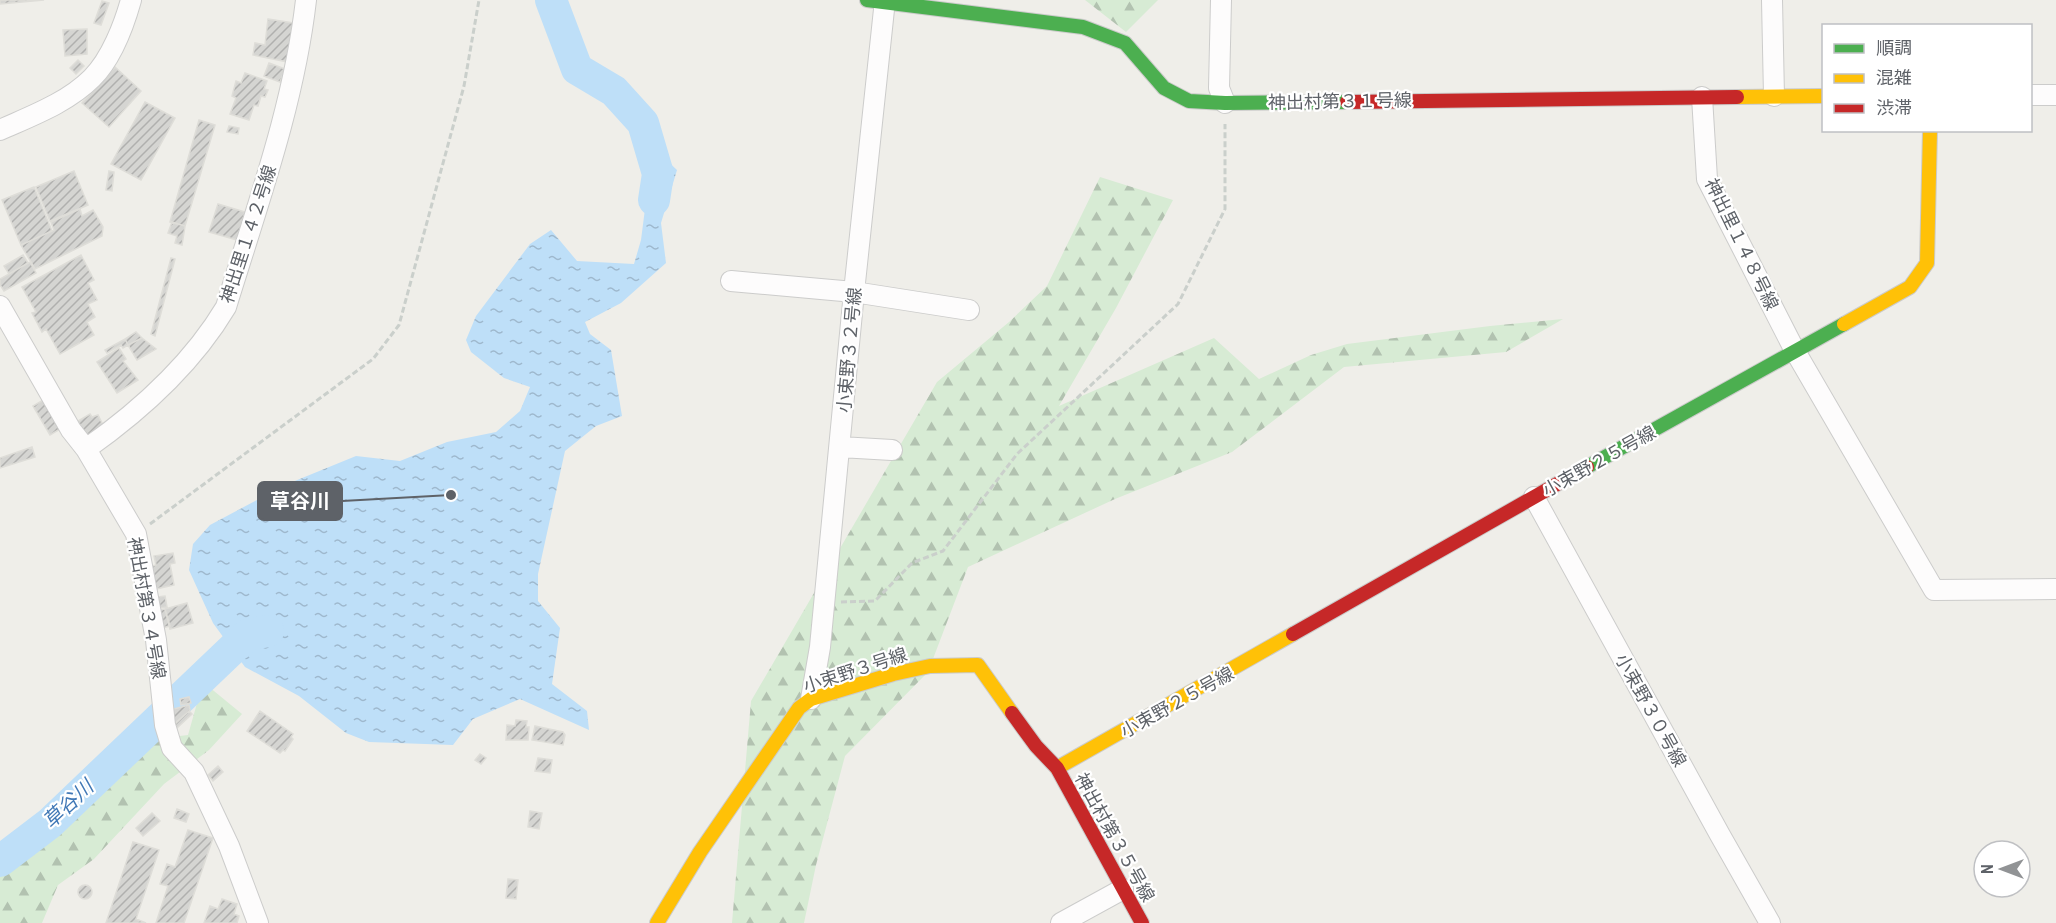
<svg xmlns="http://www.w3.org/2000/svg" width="2056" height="923" viewBox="0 0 2056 923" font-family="'Roboto Condensed','Noto Sans JP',sans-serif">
  <defs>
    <pattern id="forest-firs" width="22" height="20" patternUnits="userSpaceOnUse" patternTransform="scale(1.5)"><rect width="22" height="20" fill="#d7ebd4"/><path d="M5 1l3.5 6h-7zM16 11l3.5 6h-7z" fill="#b2c2b0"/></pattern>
    <pattern id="water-ripples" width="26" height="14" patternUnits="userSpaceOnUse" patternTransform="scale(1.5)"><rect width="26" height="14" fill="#bedff8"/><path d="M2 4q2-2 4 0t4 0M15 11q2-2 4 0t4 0" fill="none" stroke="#9eb8cd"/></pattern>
    <pattern id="building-hatch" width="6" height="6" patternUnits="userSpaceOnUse" patternTransform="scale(1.5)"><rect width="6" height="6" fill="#d5d5d2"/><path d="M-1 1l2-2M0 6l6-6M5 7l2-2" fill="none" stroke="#b0b0ae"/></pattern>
  </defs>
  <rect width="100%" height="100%" fill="#efeee9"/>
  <path fill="url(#forest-firs)" d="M1085,0H1158L1126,32Z
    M1100,177L1173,200L1116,308L1059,406L1214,338L1259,379L1311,355L1347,344L1490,326L1563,319L1506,352L1344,367L1232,452L1115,499L968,567L928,672L845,756L816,865L804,923H732L751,701L937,382L1009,322L1047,286Z
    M203,682L242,714L209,750L164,784L94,859L58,885L42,923H0V844L146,740L188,735Z"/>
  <path fill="url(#water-ripples)" d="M659,153L677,170L661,223L666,263L621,303L585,322L590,334L611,350L622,416L596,426L565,451L538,574V601L560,628L552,684L587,711L589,730L520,699L473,719L453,745L369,742L346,733L299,696L245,667L213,623L189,570L193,544L210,525L285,485L356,456L400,461L447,442L496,432L520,411L530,387L504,378L471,352L466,340L476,316L530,244L551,230L577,261L634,264L641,240L651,162Z"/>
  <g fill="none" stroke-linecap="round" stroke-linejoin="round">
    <path stroke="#bedff8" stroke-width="32" d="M551,0L577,69L614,91L643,123L658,174L654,200
      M0,861L50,823L247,635L268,631"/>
  </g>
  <path fill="url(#building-hatch)" stroke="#deddd8" stroke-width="1.5" d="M0,0H44L0,4Z
    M102,1L109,3L101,25L94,23Z
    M268,19L293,23L288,62L253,55L255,43L265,45Z
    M87,29V54L65,56L63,30Z
    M78,60L84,66L76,74L70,68Z
    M269,63L285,69L280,82L264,76Z
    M115,67L141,91L109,127L82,103Z
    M245,73L267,81L264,89L268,90L265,97L261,96L258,106L254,105L249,120L230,114L236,98L232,96L236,81L241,83Z
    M145,102L175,118L141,180L111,164Z
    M199,120L215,125L185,226L170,222Z
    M229,126L239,128L238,134L227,132Z
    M74,171L88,205L50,221L36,187Z
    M109,171L114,172L112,191L106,190Z
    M34,187L52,231L21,245L2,200Z
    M218,204L245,212L237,240L209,232Z
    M80,209L82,216L93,210L103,227L102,236L35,269L21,245L54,230L51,222Z
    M172,222L185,226L182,245L175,243L177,236L168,233Z
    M23,255L28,263L9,274L4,266Z
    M81,255L94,280L88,283L97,300L88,304L95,317L87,322L94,335L60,354L46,329L42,332L32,313L36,312L22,287Z
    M171,258L175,259L155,336L151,334Z
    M30,262L36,273L4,291L0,285V279Z
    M136,332L142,338L128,345L125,339Z
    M142,338L156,349L137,360L128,345Z
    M125,339L128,345L123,348L121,345L107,353L105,350Z
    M119,348L126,359L123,361L138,380L117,393L97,362Z
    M45,399L62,428L50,435L33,406Z
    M90,414L92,417L98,415L104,427L86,436L78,421Z
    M32,447L35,457L0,468V458Z
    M173,553L175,563L170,564L174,585L156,589L152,566L156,565L154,556Z
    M165,596L167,607L159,608L158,597Z
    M187,603L193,623L170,629L165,609Z
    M165,609L170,626L162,628L159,610Z
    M189,697L191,703L181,705L180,699Z
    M189,705L190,710L173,725L170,710Z
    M189,711L192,714L177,728L174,725Z
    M260,711L293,734L291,737L293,739L285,751L283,750L280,753L247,731Z
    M516,720L527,721L526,727H529L528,740H506L507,725L515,726Z
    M535,726L563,732L565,735L563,745L532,740Z
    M480,754L486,758L481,764L475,760Z
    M538,758L552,760L550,773L535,771Z
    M218,766L223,772L213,781L208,775Z
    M177,809L189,814L186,822L174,818Z
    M530,811L542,813L539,829L528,827Z
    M152,813L160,821L143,836L136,828Z
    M188,830L213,838L184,923H156L168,886L160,884L167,864L175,867Z
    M133,842L159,850L136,919L146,923H106Z
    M508,879L518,880L516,899L506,898Z
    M78 892a7 7 0 1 1 14 0a7 7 0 1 1-14 0Z
    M222,899L237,904L234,914L239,916L237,923H204L210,906L218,909Z"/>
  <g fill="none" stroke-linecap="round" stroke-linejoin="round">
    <defs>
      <path id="street" d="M1221,0L1219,88L1225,103
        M1772,0L1774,96
        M2030,95H2056
        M1702,97L1707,179L1795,351L1934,590L2056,589
        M0,130C31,116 67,103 92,78C111,59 124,25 131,0
        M731,281L854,292L969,310
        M0,306L71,430L86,449L136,534L156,640L165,725L172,748L194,772L229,846L258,923
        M840,447L892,450
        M86,449C140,411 192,364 226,307C257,206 294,105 306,0
        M1534,497L1720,835L1770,923
        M811,699L820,647L854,292L885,0
        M1061,923L1123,889"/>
      <path id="fast" d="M867,0L1083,27L1125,43L1164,88L1189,101L1225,103L1347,102
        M1587,467L1844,324"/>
      <path id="slow" d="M1737,97L1824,96
        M1844,324L1910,287L1927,263L1930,130
        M1057,768L1293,634
        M657,923L700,852L799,708L811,699L893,674L930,666L978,665L1012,713"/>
      <path id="jam" d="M1347,102L1737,97
        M1293,634L1587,467
        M1012,713L1036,746L1057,768L1142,923"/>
    </defs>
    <use href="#street" stroke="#cccccb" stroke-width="22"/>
    <use href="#fast" stroke="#cbcbca" stroke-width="16"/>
    <use href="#slow" stroke="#cbcbca" stroke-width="16"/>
    <use href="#jam" stroke="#cbcbca" stroke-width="16"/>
    <path stroke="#cacfcb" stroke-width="3" stroke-dasharray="6 3" stroke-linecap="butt" d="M150,524L373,359L399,325L464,86L479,0
      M841,602L875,601L912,563L943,551L1017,454L1178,304L1225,209V124"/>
    <use href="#street" stroke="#fdfcfc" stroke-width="20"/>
    <use href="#fast" stroke="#4caf50" stroke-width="14"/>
    <use href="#slow" stroke="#ffc107" stroke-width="14"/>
    <use href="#jam" stroke="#c62828" stroke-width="14"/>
  </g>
  <g text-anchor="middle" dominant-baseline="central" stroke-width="4.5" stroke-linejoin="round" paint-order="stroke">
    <g font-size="18" fill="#5e6268" stroke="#fff">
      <text transform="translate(1340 101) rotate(-1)">神出村第３１号線</text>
      <text transform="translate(248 234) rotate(-72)">神出里１４２号線</text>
      <text transform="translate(1742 244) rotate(64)">神出里１４８号線</text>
      <text transform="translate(849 350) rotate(-85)">小束野３２号線</text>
      <text transform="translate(1599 461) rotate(-29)">小束野２５号線</text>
      <text transform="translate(147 608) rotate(80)">神出村第３４号線</text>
      <text transform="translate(855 670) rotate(-18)">小束野３号線</text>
      <text transform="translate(1177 702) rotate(-29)">小束野２５号線</text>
      <text transform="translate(1651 710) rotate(61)">小束野３０号線</text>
      <text transform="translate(1115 837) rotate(61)">神出村第３５号線</text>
    </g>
    <g font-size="20" font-style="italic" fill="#4078b6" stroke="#fff">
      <text transform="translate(68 804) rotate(-43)">草谷川</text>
    </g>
  </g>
  <path fill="none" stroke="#5e6268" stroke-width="2" d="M451 495L342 501"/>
  <circle fill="#5e6268" stroke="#fff" stroke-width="2" cx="451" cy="495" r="6"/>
  <rect fill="#5e6268" stroke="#5e6268" stroke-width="2" x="258" y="482" width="84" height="38" rx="6"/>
  <g font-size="20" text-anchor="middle" font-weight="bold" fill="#fff">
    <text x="300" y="508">草谷川</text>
  </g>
  <rect x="1822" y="24" width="210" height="108" fill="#ffffff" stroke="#bfc0c3" stroke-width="1.5"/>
  <rect x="1834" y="44" width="30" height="9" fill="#4caf50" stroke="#bfc0c3" stroke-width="1.5"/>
  <text x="1876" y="54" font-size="18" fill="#5e6268">順調</text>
  <rect x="1834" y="74" width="30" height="9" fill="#ffc107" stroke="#bfc0c3" stroke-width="1.5"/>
  <text x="1876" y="84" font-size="18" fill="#5e6268">混雑</text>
  <rect x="1834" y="104" width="30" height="9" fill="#c62828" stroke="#bfc0c3" stroke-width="1.5"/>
  <text x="1876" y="114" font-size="18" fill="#5e6268">渋滞</text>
  <g transform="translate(2002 869) rotate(270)"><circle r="28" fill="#ffffff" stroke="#bfc0c3" stroke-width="1.5"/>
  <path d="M0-4.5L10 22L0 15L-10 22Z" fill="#919395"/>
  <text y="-9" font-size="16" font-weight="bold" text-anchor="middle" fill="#5e6268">N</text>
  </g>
</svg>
